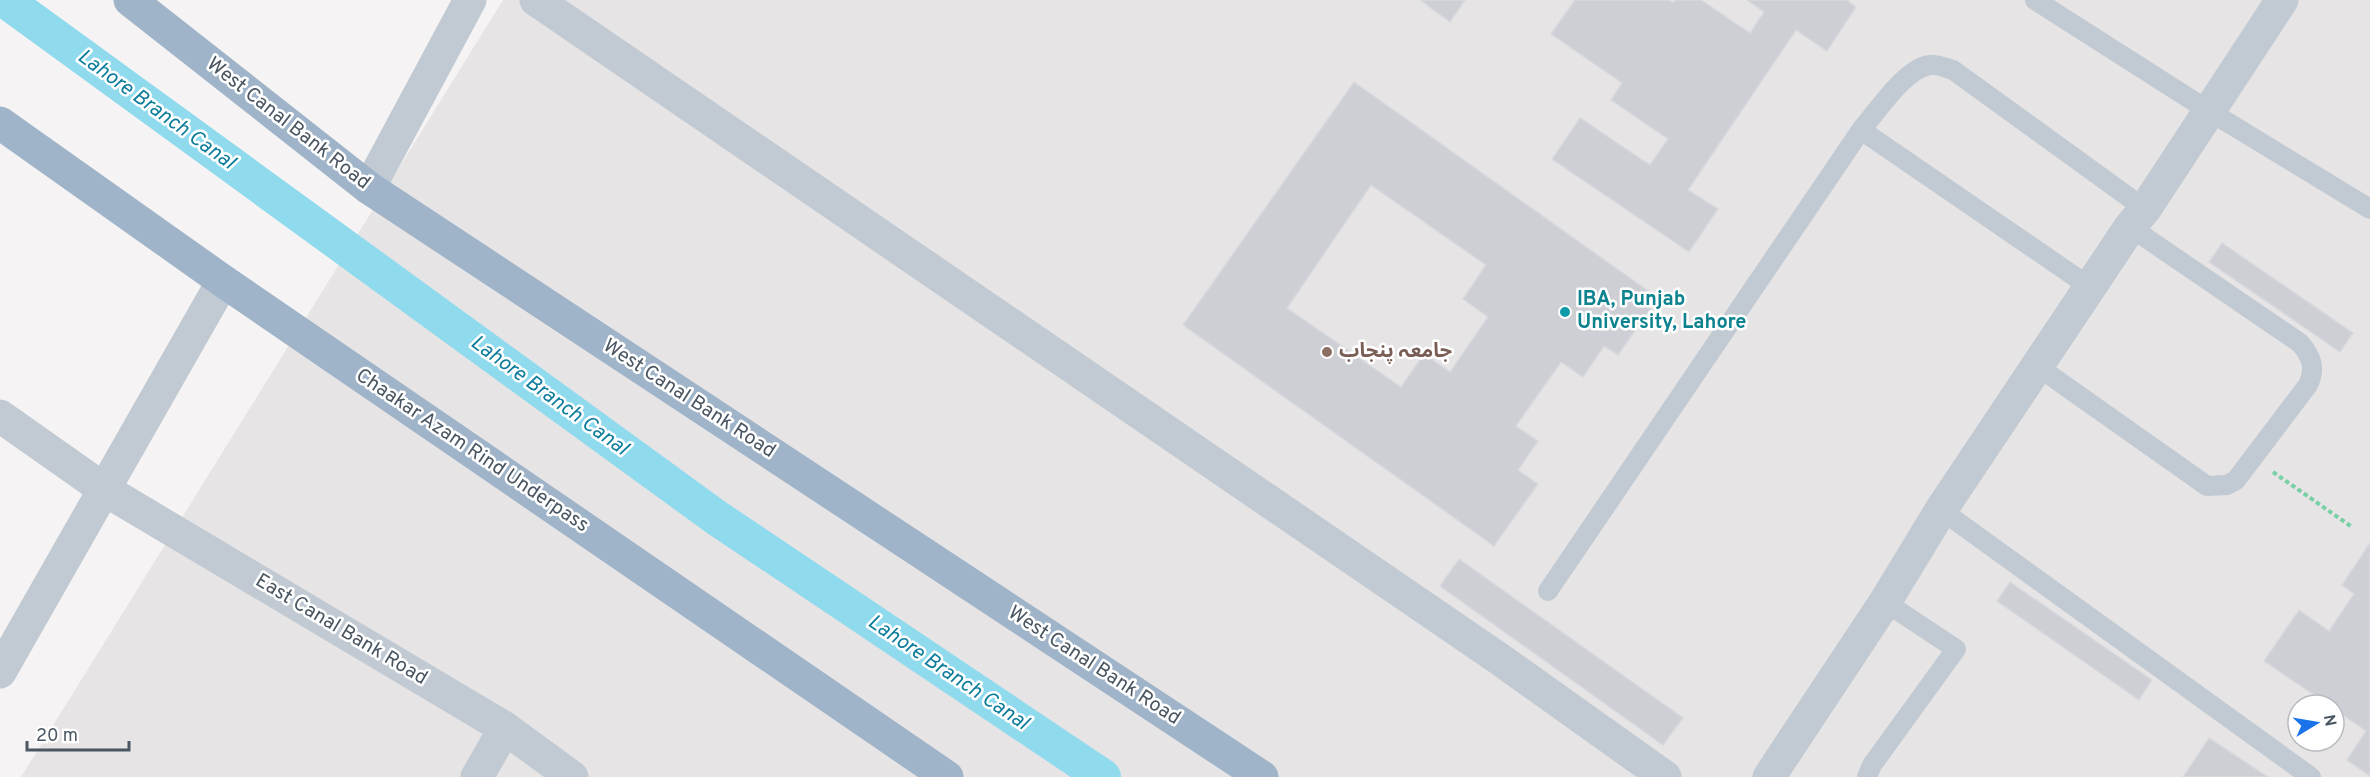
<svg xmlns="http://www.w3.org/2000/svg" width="2370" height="777" viewBox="0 0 2370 777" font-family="Overpass,'Noto Sans Arabic',sans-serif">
  <rect width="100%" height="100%" fill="#f5f3f3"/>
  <path fill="#e6e4e5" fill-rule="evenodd" d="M503,0H2370V777H21ZM2298,705H2334V741H2298Z"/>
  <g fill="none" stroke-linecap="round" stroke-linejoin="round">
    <path stroke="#90daee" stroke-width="36" d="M5,0L717,518L1103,777"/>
  </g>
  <path fill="#cdcfd5" stroke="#d7d9de" stroke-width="1.5" fill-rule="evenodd" d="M1420,0H1465L1450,22Z
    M1575,0H1669L1673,3L1675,0H1701L1750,33L1764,12L1747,0H1847L1856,7L1827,51L1796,30L1688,190L1718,209L1689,252L1552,159L1580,118L1650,165L1668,139L1611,100L1622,83L1551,34Z
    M1354,82L1658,298L1618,355L1604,346L1583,377L1561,362L1516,426L1538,441L1518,470L1538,484L1494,546L1183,325ZM1371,185L1486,265L1463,299L1488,317L1450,372L1424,354L1401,387L1287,308Z
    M2222,243L2353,333L2340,352L2209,262Z
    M2370,543V776L2347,760L2366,731L2334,709V705H2329L2264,661L2299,610L2329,631L2354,594L2342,585Z
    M1459,559L1683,718L1663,745L1440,586Z
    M2010,582L2152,680L2139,700L1997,601Z
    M2209,738L2268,777H2183Z"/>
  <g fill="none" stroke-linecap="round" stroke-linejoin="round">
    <path stroke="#7ad0a6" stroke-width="4" stroke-dasharray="4.5 3" stroke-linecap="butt" d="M2273,472L2352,527"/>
    <path stroke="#c1cad2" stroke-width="20" d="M2035,0L2209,111L2370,209
      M1861,130L2090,287
      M2037,366L2207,486L2227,485L2236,480L2308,385C2316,369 2312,357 2300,343L2130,227
      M1941,510L2311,777
      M1548,591L1861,130C1877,112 1905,68 1930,65C1938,64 1946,68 1953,70L2145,209
      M1867,777L1872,765L1956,649L1885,602"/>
    <path stroke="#c1cad2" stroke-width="33" d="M536,0L1498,658L1665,777
      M369,188L470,0
      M0,416L105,490L505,728L572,777
      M477,777L505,728"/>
    <path stroke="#c1cad2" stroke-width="33" d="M0,672L223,281
      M1769,777L1885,602L1941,510L2090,287L2130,227L2145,209L2282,0"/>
    <path stroke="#9fb4c9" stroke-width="33" d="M130,0L369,188L1262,777
      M0,123L223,281L947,777"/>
  </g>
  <circle fill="#0f9aa8" stroke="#fff" stroke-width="2" cx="1565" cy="312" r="6"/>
  <circle fill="#8d6e63" stroke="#fff" stroke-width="2" cx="1327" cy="352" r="6"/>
  <g text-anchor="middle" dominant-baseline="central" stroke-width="5" stroke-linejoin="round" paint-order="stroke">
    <g font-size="20" fill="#4a5661" stroke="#fff">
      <text transform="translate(288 124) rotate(38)">West Canal Bank Road</text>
      <text transform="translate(689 399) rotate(33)">West Canal Bank Road</text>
      <text transform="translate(472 451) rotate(34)">Chaakar Azam Rind Underpass</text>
      <text transform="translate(341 630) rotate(31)">East Canal Bank Road</text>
      <text transform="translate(1094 666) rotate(33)">West Canal Bank Road</text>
    </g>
    <g font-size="20" font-weight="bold" fill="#0d838f" stroke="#fff" text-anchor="start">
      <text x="1577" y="300">IBA, Punjab<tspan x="1577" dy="23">University, Lahore</tspan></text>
    </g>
    <g font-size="20" font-weight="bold" fill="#785e54" stroke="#fff" text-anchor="start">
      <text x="1339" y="352">جامعہ پنجاب</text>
    </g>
    <g font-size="21" font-style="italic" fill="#0c7c9b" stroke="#fff">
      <text transform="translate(156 110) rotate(36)">Lahore Branch Canal</text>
      <text transform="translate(549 396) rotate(36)">Lahore Branch Canal</text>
      <text transform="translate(948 673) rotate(34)">Lahore Branch Canal</text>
    </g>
  </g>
  <g transform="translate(2316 723) rotate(79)"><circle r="28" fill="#ffffff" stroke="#b7bbc0" stroke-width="1.5"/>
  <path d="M0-4.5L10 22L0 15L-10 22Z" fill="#1a73e8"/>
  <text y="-9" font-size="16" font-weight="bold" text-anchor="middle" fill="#4a5661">N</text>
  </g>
  <path d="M27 741v9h102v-9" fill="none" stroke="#4a5661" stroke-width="3"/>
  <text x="36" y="741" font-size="18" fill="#4a5661" stroke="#ffffff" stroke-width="4.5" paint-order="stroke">20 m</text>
</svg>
